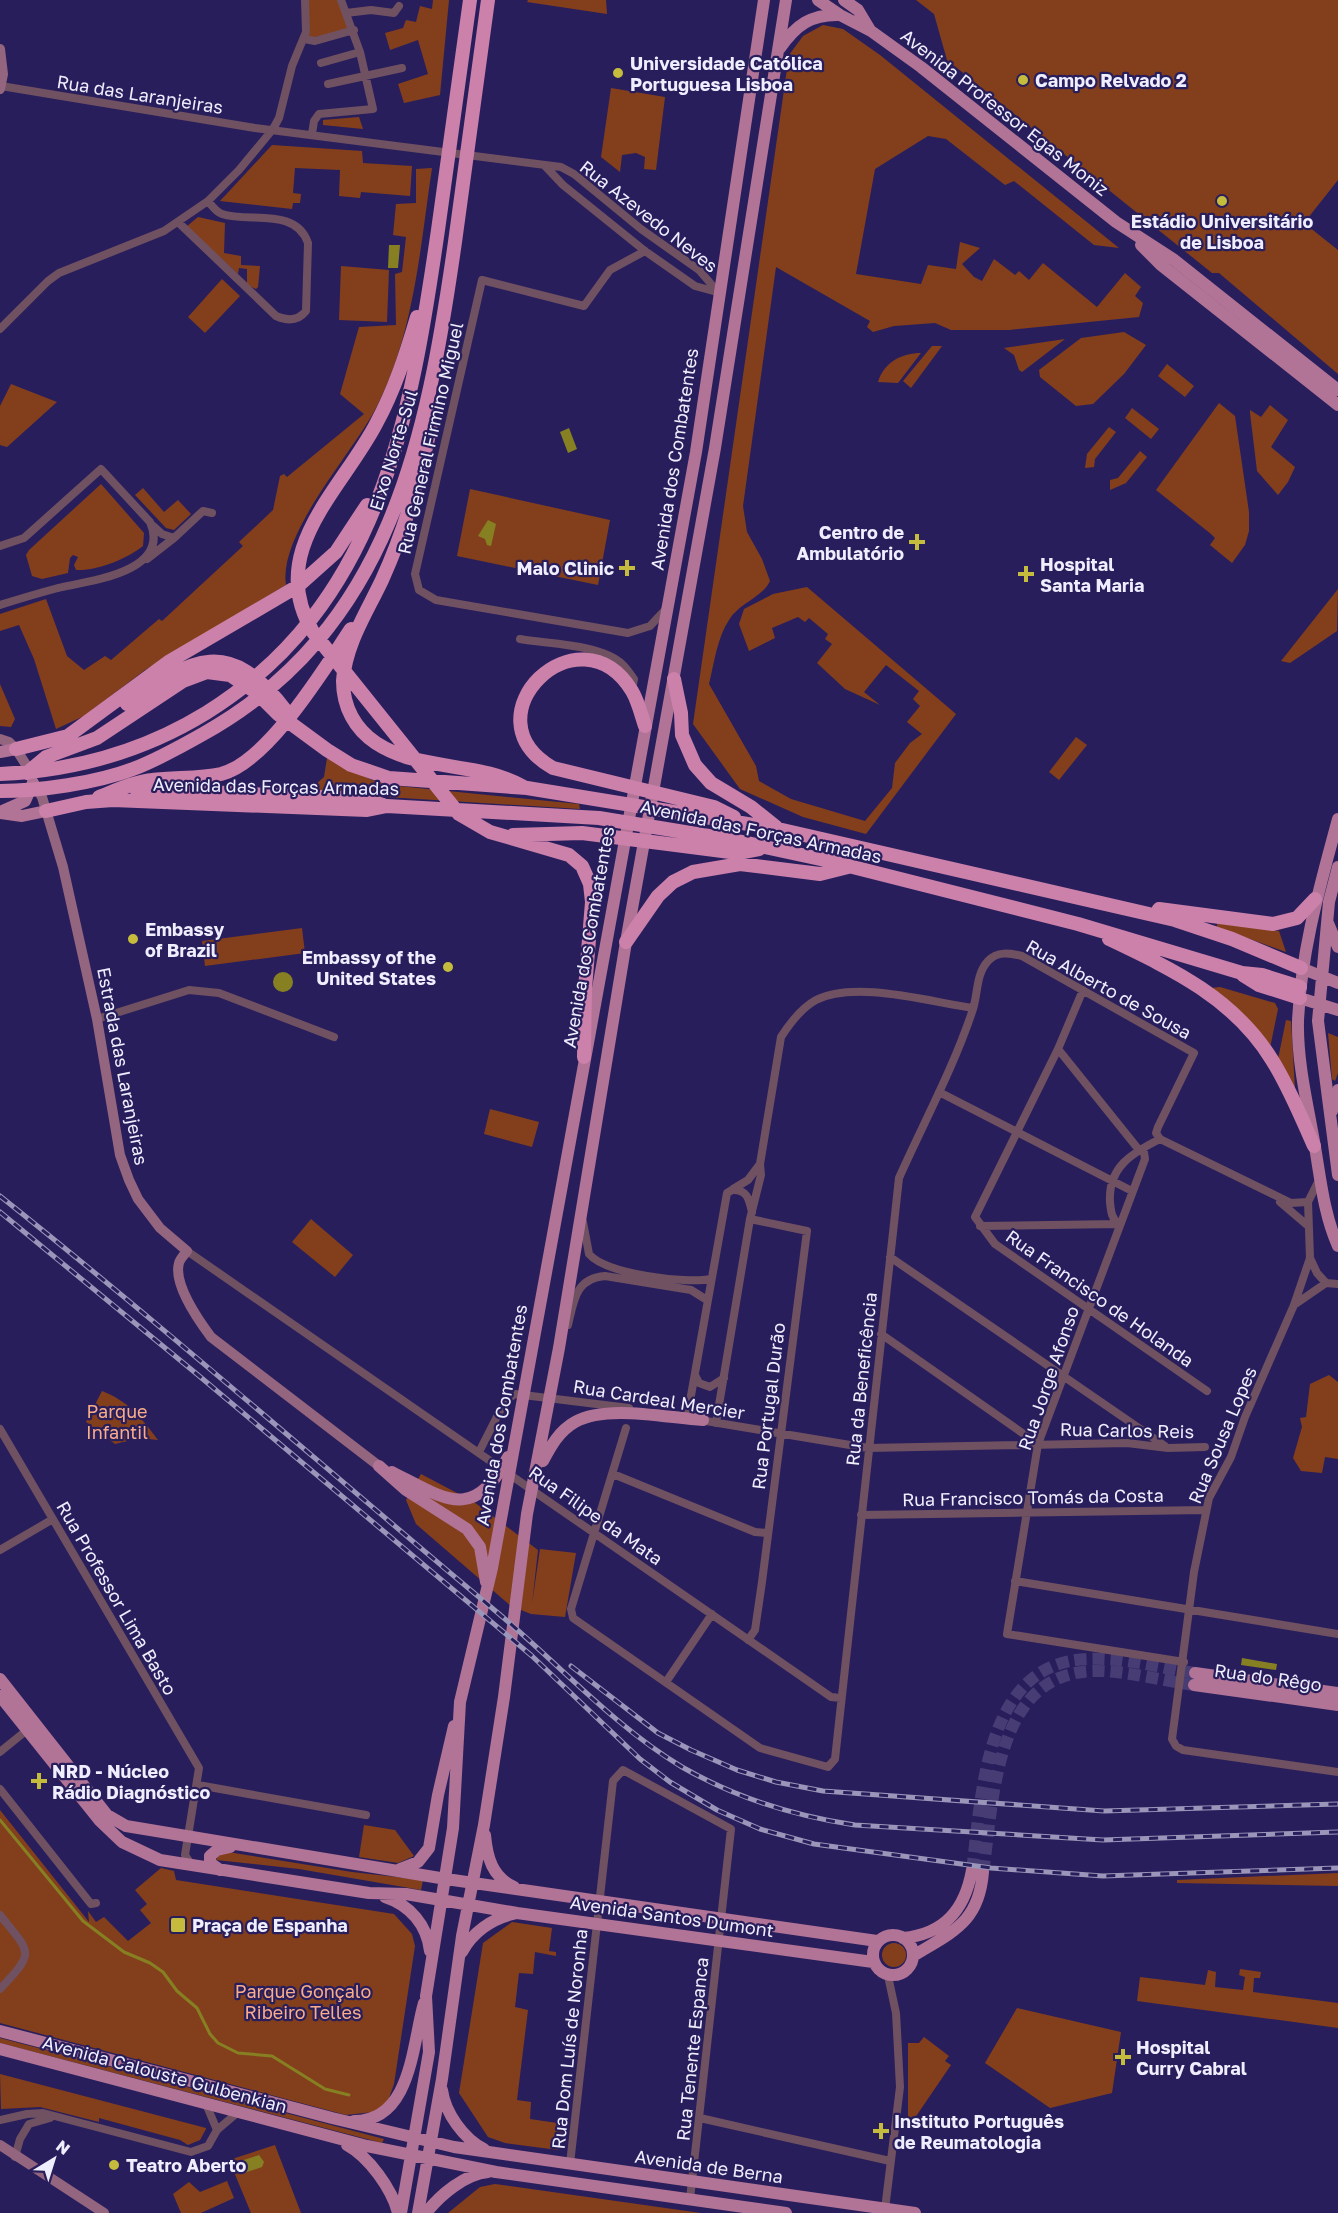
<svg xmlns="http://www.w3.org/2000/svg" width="1338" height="2213" viewBox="0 0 1338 2213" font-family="'Golos Text',sans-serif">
  <rect width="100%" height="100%" fill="#291e5c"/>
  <path fill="#833f1c" d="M305,0H341L354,30L304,39Z
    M433,0H449L440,95L404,103L398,84L428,74L418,40L390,50L385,33L403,28L406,20L416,22L420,6L432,9Z
    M528,0H606L607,14L527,2Z
    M916,0H1338V180L1304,223L1338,250V374L1219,273H1212L947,60L934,14Z
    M823,25L843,29L880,55L1119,248L1094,245L1014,181L1005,185L946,139L928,136L875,169L856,274L921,284L928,265L956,269L960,242L980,248L962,264L974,277L982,281L994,259L1015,275L1019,271L1029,280L1043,263L1097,307L1125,273L1141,287L1135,296L1143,303L1139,317L1009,330H951L935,323L894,326L873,332L867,327L870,321L776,267L743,506L747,532L762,559L770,581C762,598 739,603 729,620C717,638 714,664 709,684L756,766L759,781L791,799L865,821L892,788L895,763L910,743L922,734L907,722L920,706L913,699L919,691L886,665L864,692L880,705L845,689L817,663L832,644L825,639L828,634L809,618L805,622L798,617L772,628L775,638L749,651L739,624L744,609L773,594L807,587L956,714L866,834L803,817L740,789L693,724L789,55L803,36Z
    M611,88L665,97L656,170L644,169L645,157L636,153L622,155L620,172L601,157Z
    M359,117L363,129L323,125V120Z
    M272,145L362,151L363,163L412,166L410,196L361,192L360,198L339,196L340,170L295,168L293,193L301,194L300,203H293L292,209L220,201Z
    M432,168C420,249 414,334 376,408C352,454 278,534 286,585L145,670L84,716L56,729L34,659L19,625L0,631V614L46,599L67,656L84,670L105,656L111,660L159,619L162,621L243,546L239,542L273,510L280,476L284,474L287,477L364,414L340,394L359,327L396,325L395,274L402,272L406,237L393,235L396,204L416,203V169Z
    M198,217L225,223L224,253L241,256V265L260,266L258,287L256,289L247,285V269L239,268L238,274L186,227Z
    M341,266L389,270L387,322L339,320Z
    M222,279L240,296L205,333L188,317Z
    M1124,332L1146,345L1124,374L1093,404L1076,406L1040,377L1039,370L1081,338Z
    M1065,339L1022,372L1019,370L1014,355L1004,348Z
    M932,346H942L911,388L903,381Z
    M921,353L898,383L878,382C884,362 902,353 921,353Z
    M1167,364L1194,386L1185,397L1158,376Z
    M11,384L57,402L7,447L0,445V406Z
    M1219,403L1235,416L1249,512V531L1245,545L1232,563L1210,545L1215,538L1211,534L1156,490Z
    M1270,405L1288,420L1271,447L1295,467L1288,482L1278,495L1257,471L1250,413V410L1261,417Z
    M1132,408L1159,429L1151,439L1125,418Z
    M1109,427L1116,432L1095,459L1094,467L1085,468L1087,454Z
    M1140,451L1147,457L1126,483L1110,490V480L1118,478Z
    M101,484L144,533L143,546C127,559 97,571 76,570L74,565L78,557L73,555L70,558L68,573L42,579L32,576L26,555L29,550Z
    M143,488L164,512L178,500L191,514L174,530L166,528L135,495Z
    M470,489L610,520L598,585L457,556Z
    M1338,589L1337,631L1290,663L1281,661Z
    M0,684L15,719L11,727L0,726Z
    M1076,737L1087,745L1059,780L1049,772Z
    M327,758L372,780L398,786L579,804L580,809L307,792L324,777Z
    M1217,922L1279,931L1286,952L1217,927Z
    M302,928L305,953L205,966L202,941Z
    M1220,987L1275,1003L1278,1009L1270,1048L1211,988Z
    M1286,1020L1291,1021L1295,1089L1278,1059Z
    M1328,1033L1338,1037V1073L1335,1081L1332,1079Z
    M490,1109L539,1122L532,1147L484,1134Z
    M311,1219L353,1255L335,1277L292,1242Z
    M1329,1375L1338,1382V1459L1325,1457L1322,1473L1301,1471L1293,1458L1302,1427L1300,1418L1306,1417L1310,1384Z
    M102,1391C128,1401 141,1417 158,1440L140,1438L115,1444L86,1422Z
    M421,1474L474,1502L538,1550L532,1604L540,1549L576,1553L565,1617L531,1614L511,1606L416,1524L406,1500Z
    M0,1810L89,1922L88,1911L96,1922L104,1917L128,1941L151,1923L140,1910L147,1904L135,1890L161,1868L174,1871L176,1880L394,1914L412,1934L415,1946L394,2084L389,2098L390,2102L373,2112L346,2115L0,2023Z
    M364,1825L395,1830L414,1856L398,1863L359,1857Z
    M228,1852L352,1872L423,1880L421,1890L299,1869L216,1860L219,1855Z
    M1338,1873V1886L1177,1883V1880Z
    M512,1922L552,1928L549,1951L556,1952V1956L535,1952L533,1974L519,1973L515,2007L528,2010L517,2100L531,2102L530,2119L564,2124L562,2144L558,2150L505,2143L488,2137L459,2093L483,1943Z
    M882 1955a12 12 0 1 1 24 0a12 12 0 1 1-24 0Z
    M1240,1969L1261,1972L1260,1978H1254L1253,1992L1338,2003V2028L1137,2001L1140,1977L1205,1985L1208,1970L1216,1972L1215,1987L1243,1990L1245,1977L1239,1975Z
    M1017,2008L1121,2032L1112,2093L1050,2108L985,2063Z
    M924,2037L949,2056L945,2061L951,2065L908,2128V2043H919Z
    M0,2038L384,2139L382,2143L0,2043Z
    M0,2074L206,2128V2129L200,2140L188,2145L180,2140L99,2118V2122L40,2107L1,2109Z
    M275,2145L301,2213H251L229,2160Z
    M227,2181L234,2198L201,2213H181L173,2194L189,2182L200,2192Z
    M495,2184L701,2213H448L480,2187Z"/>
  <path fill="#868023" d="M389,245H400L398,268H388Z
    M569,428L577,449L568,453L560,432Z
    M488,520L496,524L491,546L487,545L485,539L478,536Z
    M273 982a10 10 0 1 1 20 0a10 10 0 1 1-20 0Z
    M1242,1658L1277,1664L1276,1670L1241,1665Z
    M259,2155L264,2162L262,2167L244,2173L241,2161Z"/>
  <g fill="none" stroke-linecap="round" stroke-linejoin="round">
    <path stroke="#868023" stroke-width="3" d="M0,1820L83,1921L124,1952L150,1963L163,1972L177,1991L197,2008L210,2034L218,2043L238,2053L272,2056L325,2089L349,2095"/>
    <path stroke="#473d74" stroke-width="12" stroke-dasharray="12 6" stroke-linecap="butt" d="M972,1870C982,1796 984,1663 1087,1659C1123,1657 1160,1668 1195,1673
      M983,1872C994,1800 994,1674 1093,1671C1124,1670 1163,1681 1194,1685"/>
    <path stroke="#6f5161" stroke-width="8" d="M346,13L371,10L394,13L399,6
      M304,39L315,41L354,30
      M321,63L360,52
      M328,84L402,68
      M1,86L255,128L561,167L574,174L641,229L699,270L718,292
      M312,134L314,121L319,114L373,109L360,52L341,0
      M545,166L563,185L645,251L695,286L717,292
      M179,223L276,316C287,321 298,321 306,311L308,243C296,207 249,223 222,214C216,212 212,206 208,201
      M645,251L610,270L584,306L482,280L415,574L419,590L436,600L628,633L650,626L666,609
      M0,329L48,281L59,273L164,231L208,201L239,170L273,129L279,118L292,66L306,32L305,0
      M174,538L203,511L212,513
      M0,546L24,538L101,469L150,522C172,572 89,581 58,588C39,593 19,599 0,605
      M147,559L174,538L162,534L152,525
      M520,639C548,644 601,644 622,664C627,668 630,674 634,679L632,690
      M1083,990L1058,1049L975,1217L995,1244L1207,1391
      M97,1019L189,990L219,993L334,1037
      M1058,1049L1139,1150L1144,1152L1145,1159L1038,1444L1007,1634L1184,1662
      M939,1092L1132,1191
      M733,1189L748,1180L760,1164
      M1280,1202L1307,1225
      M1308,1202L1310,1258L1294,1305L1245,1417L1231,1457L1209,1498L1194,1572L1172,1739L1176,1746L1183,1750L1338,1772
      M583,1222L589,1254C606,1274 685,1284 711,1279
      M1119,1224C1111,1218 1111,1211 1110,1202C1108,1167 1132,1153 1160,1139
      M980,1226L1119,1224
      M187,1251L831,1697L841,1698
      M890,1257L1165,1446
      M1310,1258L1317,1273L1326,1283
      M1294,1305L1326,1283L1338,1284
      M568,1325C574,1300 576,1278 605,1276L691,1290L707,1300
      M881,1334L1038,1444
      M695,1375L699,1383L710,1387L724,1378
      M687,1418L727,1193L732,1190C747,1189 749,1199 752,1212
      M700,1420L868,1448L1127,1443L1168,1448L1205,1447
      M716,1423L750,1219L761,1175L760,1164L781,1037C790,1023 801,1008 816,1000C855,980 930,1002 973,1008
      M626,1428L571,1609L573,1618L760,1748L828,1767L835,1759L899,1178C924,1122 954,1067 973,1009C978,993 976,974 988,961C997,951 1010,953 1022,956L1194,1053L1158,1127L1156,1133L1160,1139L1291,1203L1308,1202L1319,1180
      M0,1429L199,1768L185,1855L191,1864
      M479,1452L505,1401L515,1394L629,1408
      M613,1474L755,1532L767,1533
      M861,1515L1206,1510
      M0,1550L53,1519
      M1015,1581L1338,1634
      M748,1640L755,1630L762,1582L807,1231L750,1219
      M666,1682L712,1614
      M0,1752L27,1730
      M198,1785L366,1815
      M0,1789L91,1904L96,1903
      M0,1915C31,1954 36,1951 0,1989
      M206,2104L217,2130
      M700,2118L890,2161
      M0,2120L27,2114L43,2113L191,2152L208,2146L217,2130L237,2113
      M15,2157L20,2139L29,2124L50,2118
      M570,2164L613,1781L623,1770L731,1829L690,2199
      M885,2209L900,2087L896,2013L888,1976"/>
    <path stroke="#94657f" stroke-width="10" d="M0,49L3,74L0,89
      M0,739L9,742L16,749L30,771L33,783L42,797L63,867L97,1019L120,1155L129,1180L138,1199L160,1228L187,1251C185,1254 180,1259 179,1263C173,1284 199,1321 211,1337L379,1466
      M0,2145L104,2213"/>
    <path stroke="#b17496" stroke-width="12" d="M818,0L840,15L871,31L921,67L1116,222L1173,259L1338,390
      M844,0L858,10L870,30
      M780,48C796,25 811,14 840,15
      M1141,245L1161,265L1338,405
      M0,752L16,749
      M0,812L25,801L33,783
      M1,813L22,816L46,811
      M1338,819C1320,886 1301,951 1298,1021C1297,1065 1309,1110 1316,1153C1321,1184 1325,1217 1338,1246
      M1338,867L1329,902L1318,1021L1338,1175
      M1328,923L1338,947
      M1301,968L1338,983
      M1300,998L1338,1010
      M1332,1111L1338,1090
      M543,1461C551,1446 559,1431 575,1422C607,1404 667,1418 703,1420
      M379,1466L406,1490L467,1529L480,1547L486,1582
      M392,1472C444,1498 473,1524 508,1457
      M1195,1673L1338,1693
      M0,1679L107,1815L126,1826L446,1879L877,1941
      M1194,1685L1338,1705
      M0,1696L100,1821L122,1842L160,1860L369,1893L406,1894L517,1913L873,1962
      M485,1835C487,1857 492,1877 514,1887
      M400,1869L418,1862L429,1848L438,1795L454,1726
      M220,1870L210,1863V1856L217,1850L230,1847
      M385,1897C410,1905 427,1925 430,1951
      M873 1955a20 20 0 1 1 40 0a20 20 0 1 1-40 0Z
      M903,1938C945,1934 965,1909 972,1870
      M462,1952C472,1933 491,1919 513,1914
      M913,1956C952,1932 979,1923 983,1872
      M0,2031L332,2118L454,2147L915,2213
      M0,2049L367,2146L496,2172L786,2213
      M442,2090C445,2113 464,2139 484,2149
      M354,2121C412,2121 412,2044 424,2003
      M347,2145C369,2157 392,2189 398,2213
      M401,2213L429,2052L426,1996L453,1828L460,1702L492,1568L671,589L696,452L764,0
      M418,2213L442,2079L462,1936L484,1825L504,1697L527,1514L559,1348L626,942L715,448L786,0
      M426,2213C440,2195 465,2174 488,2172"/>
    <path stroke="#cb81aa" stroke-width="14" d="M417,317C406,354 395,389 376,424C341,491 265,552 313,632L459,814L490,832L569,855L582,866L590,884L592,902L585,989L584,1057
      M433,415C422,471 406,527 382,580C367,612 345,645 343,681C343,707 355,729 376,743C420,772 479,761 524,787
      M674,679L681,713L682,735L695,765L711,783L751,807L776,827
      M127,704C193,657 229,636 286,711
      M645,726C641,714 638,701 632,691C579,605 464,717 553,768L714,807L734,817
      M16,749L68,736L170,661L298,586L336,552L367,505
      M27,773L46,757L97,738L183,681L207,672L230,675L257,693L278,714L327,750L351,765L389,778L527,788L778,829L1175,920L1232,939L1301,968
      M0,774C73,771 144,751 206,713C380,605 411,417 438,230C448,154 459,77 470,0
      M136,789L363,799L383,805
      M0,791C40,791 96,783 133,769C157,760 180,747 203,734C391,629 427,438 455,242C466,161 477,81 488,0
      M99,797C117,790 134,782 152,780C174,777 199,779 221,774C268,762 324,669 351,629
      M46,811L86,802L113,800L367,810L387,806L599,818L733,840L825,860L1078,924L1242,973L1262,975L1300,987
      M513,835L582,833L738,853L759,849
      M1159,909L1273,924L1297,918L1315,899
      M1109,939C1172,969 1234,998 1272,1060C1289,1087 1301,1117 1314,1146
      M626,942L658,896L673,882L693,872L740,864L820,874L848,867
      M1243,975L1259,985L1300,998"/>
    <defs>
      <path id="rail" d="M0,1196C167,1329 328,1471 492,1608C555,1660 612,1725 682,1767C736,1798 794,1816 855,1825L1103,1840L1338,1832
        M0,1212L198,1375L532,1656L640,1759L670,1782L717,1810L760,1829L814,1844L991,1868L1103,1876L1338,1868
        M571,1666L658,1733L691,1750L737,1770L776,1782L823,1791L1104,1811L1338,1804"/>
    </defs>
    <use href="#rail" stroke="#9a96b9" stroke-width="5"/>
    <use href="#rail" stroke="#291e5c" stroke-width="3" stroke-dasharray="9" stroke-linecap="butt"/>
  </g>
  <g fill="#c5bc3d" stroke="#291e5c" stroke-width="2">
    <circle cx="618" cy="73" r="6"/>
    <circle cx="1023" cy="80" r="6"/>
    <circle cx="1222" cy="201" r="6"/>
    <path d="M914 533h6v6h6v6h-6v6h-6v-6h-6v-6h6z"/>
    <path d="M624 559h6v6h6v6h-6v6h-6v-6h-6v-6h6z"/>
    <path d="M1023 565h6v6h6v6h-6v6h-6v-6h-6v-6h6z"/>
    <circle cx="133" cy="939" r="6"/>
    <circle cx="448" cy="967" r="6"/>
    <path d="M36 1772h6v6h6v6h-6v6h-6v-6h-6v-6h6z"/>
    <rect x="170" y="1917" width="16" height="16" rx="3"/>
    <path d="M1120 2048h6v6h6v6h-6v6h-6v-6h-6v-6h6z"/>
    <path d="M878 2122h6v6h6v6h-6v6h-6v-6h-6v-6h6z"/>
    <circle cx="114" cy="2165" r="6"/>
  </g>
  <g text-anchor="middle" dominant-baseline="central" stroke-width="4.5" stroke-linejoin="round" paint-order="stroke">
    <g font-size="18" font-weight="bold" fill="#eeeefe" stroke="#291e5c" text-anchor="start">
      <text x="630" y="63">Universidade Católica<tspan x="630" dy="21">Portuguesa Lisboa</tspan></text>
      <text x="1035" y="80">Campo Relvado 2</text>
      <text x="1222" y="221" text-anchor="middle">Estádio Universitário<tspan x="1222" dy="21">de Lisboa</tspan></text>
      <text x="904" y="532" text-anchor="end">Centro de<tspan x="904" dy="21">Ambulatório</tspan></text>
      <text x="1040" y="564">Hospital<tspan x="1040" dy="21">Santa Maria</tspan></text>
      <text x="614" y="568" text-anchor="end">Malo Clinic</text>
      <text x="145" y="929">Embassy<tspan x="145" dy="21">of Brazil</tspan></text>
      <text x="436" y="957" text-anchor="end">Embassy of the<tspan x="436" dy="21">United States</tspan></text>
      <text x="52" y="1771">NRD - Núcleo<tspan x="52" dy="21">Rádio Diagnóstico</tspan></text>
      <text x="192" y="1925">Praça de Espanha</text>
      <text x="1136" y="2047">Hospital<tspan x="1136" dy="21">Curry Cabral</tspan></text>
      <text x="894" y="2121">Instituto Português<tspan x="894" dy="21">de Reumatologia</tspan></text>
      <text x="126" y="2165">Teatro Aberto</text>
    </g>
    <g font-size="18" fill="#eeeefe" stroke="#291e5c">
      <text transform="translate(140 94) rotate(9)">Rua das Laranjeiras</text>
      <text transform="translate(1005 112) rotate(38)">Avenida Professor Egas Moniz</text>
      <text transform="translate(649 216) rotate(38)">Rua Azevedo Neves</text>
      <text transform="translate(430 438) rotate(-77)">Rua General Firmino Miguel</text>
      <text transform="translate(393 450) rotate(-73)">Eixo Norte-Sul</text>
      <text transform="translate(674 459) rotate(-81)">Avenida dos Combatentes</text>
      <text transform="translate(276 786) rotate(1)">Avenida das Forças Armadas</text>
      <text transform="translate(761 831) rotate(12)">Avenida das Forças Armadas</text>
      <text transform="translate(588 937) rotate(-80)">Avenida dos Combatentes</text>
      <text transform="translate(1109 989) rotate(29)">Rua Alberto de Sousa</text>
      <text transform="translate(123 1066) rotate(79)">Estrada das Laranjeiras</text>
      <text transform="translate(1100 1298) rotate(35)">Rua Francisco de Holanda</text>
      <text transform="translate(1048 1378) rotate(-71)">Rua Jorge Afonso</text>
      <text transform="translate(861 1379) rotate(-84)">Rua da Beneficência</text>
      <text transform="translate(659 1399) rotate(9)">Rua Cardeal Mercier</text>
      <text transform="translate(768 1406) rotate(-83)">Rua Portugal Durão</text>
      <text transform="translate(501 1415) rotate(-80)">Avenida dos Combatentes</text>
      <text transform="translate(1127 1430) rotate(1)">Rua Carlos Reis</text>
      <text transform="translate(1222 1435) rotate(-67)">Rua Sousa Lopes</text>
      <text transform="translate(1033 1497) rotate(-1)">Rua Francisco Tomás da Costa</text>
      <text transform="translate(596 1515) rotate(35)">Rua Filipe da Mata</text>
      <text transform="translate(117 1598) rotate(60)">Rua Professor Lima Basto</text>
      <text transform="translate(1268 1677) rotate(8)">Rua do Rêgo</text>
      <text transform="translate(672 1916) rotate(8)">Avenida Santos Dumont</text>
      <text transform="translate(569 2039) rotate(-84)">Rua Dom Luís de Noronha</text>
      <text transform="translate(692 2049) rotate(-84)">Rua Tenente Espanca</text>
      <text transform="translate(165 2074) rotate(15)">Avenida Calouste Gulbenkian</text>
      <text transform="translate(709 2166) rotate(8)">Avenida de Berna</text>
    </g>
    <g font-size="18" fill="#f9ad8a" stroke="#291e5c">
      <text x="117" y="1411">Parque<tspan x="117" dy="21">Infantil</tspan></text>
      <text x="303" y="1991">Parque Gonçalo<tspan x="303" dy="21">Ribeiro Telles</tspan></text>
    </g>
  </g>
  <g transform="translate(54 2159) rotate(38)" stroke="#291e5c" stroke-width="4.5" paint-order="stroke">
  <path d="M0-4.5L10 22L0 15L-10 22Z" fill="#eeeefe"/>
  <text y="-9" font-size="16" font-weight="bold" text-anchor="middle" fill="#eeeefe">N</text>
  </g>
</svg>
